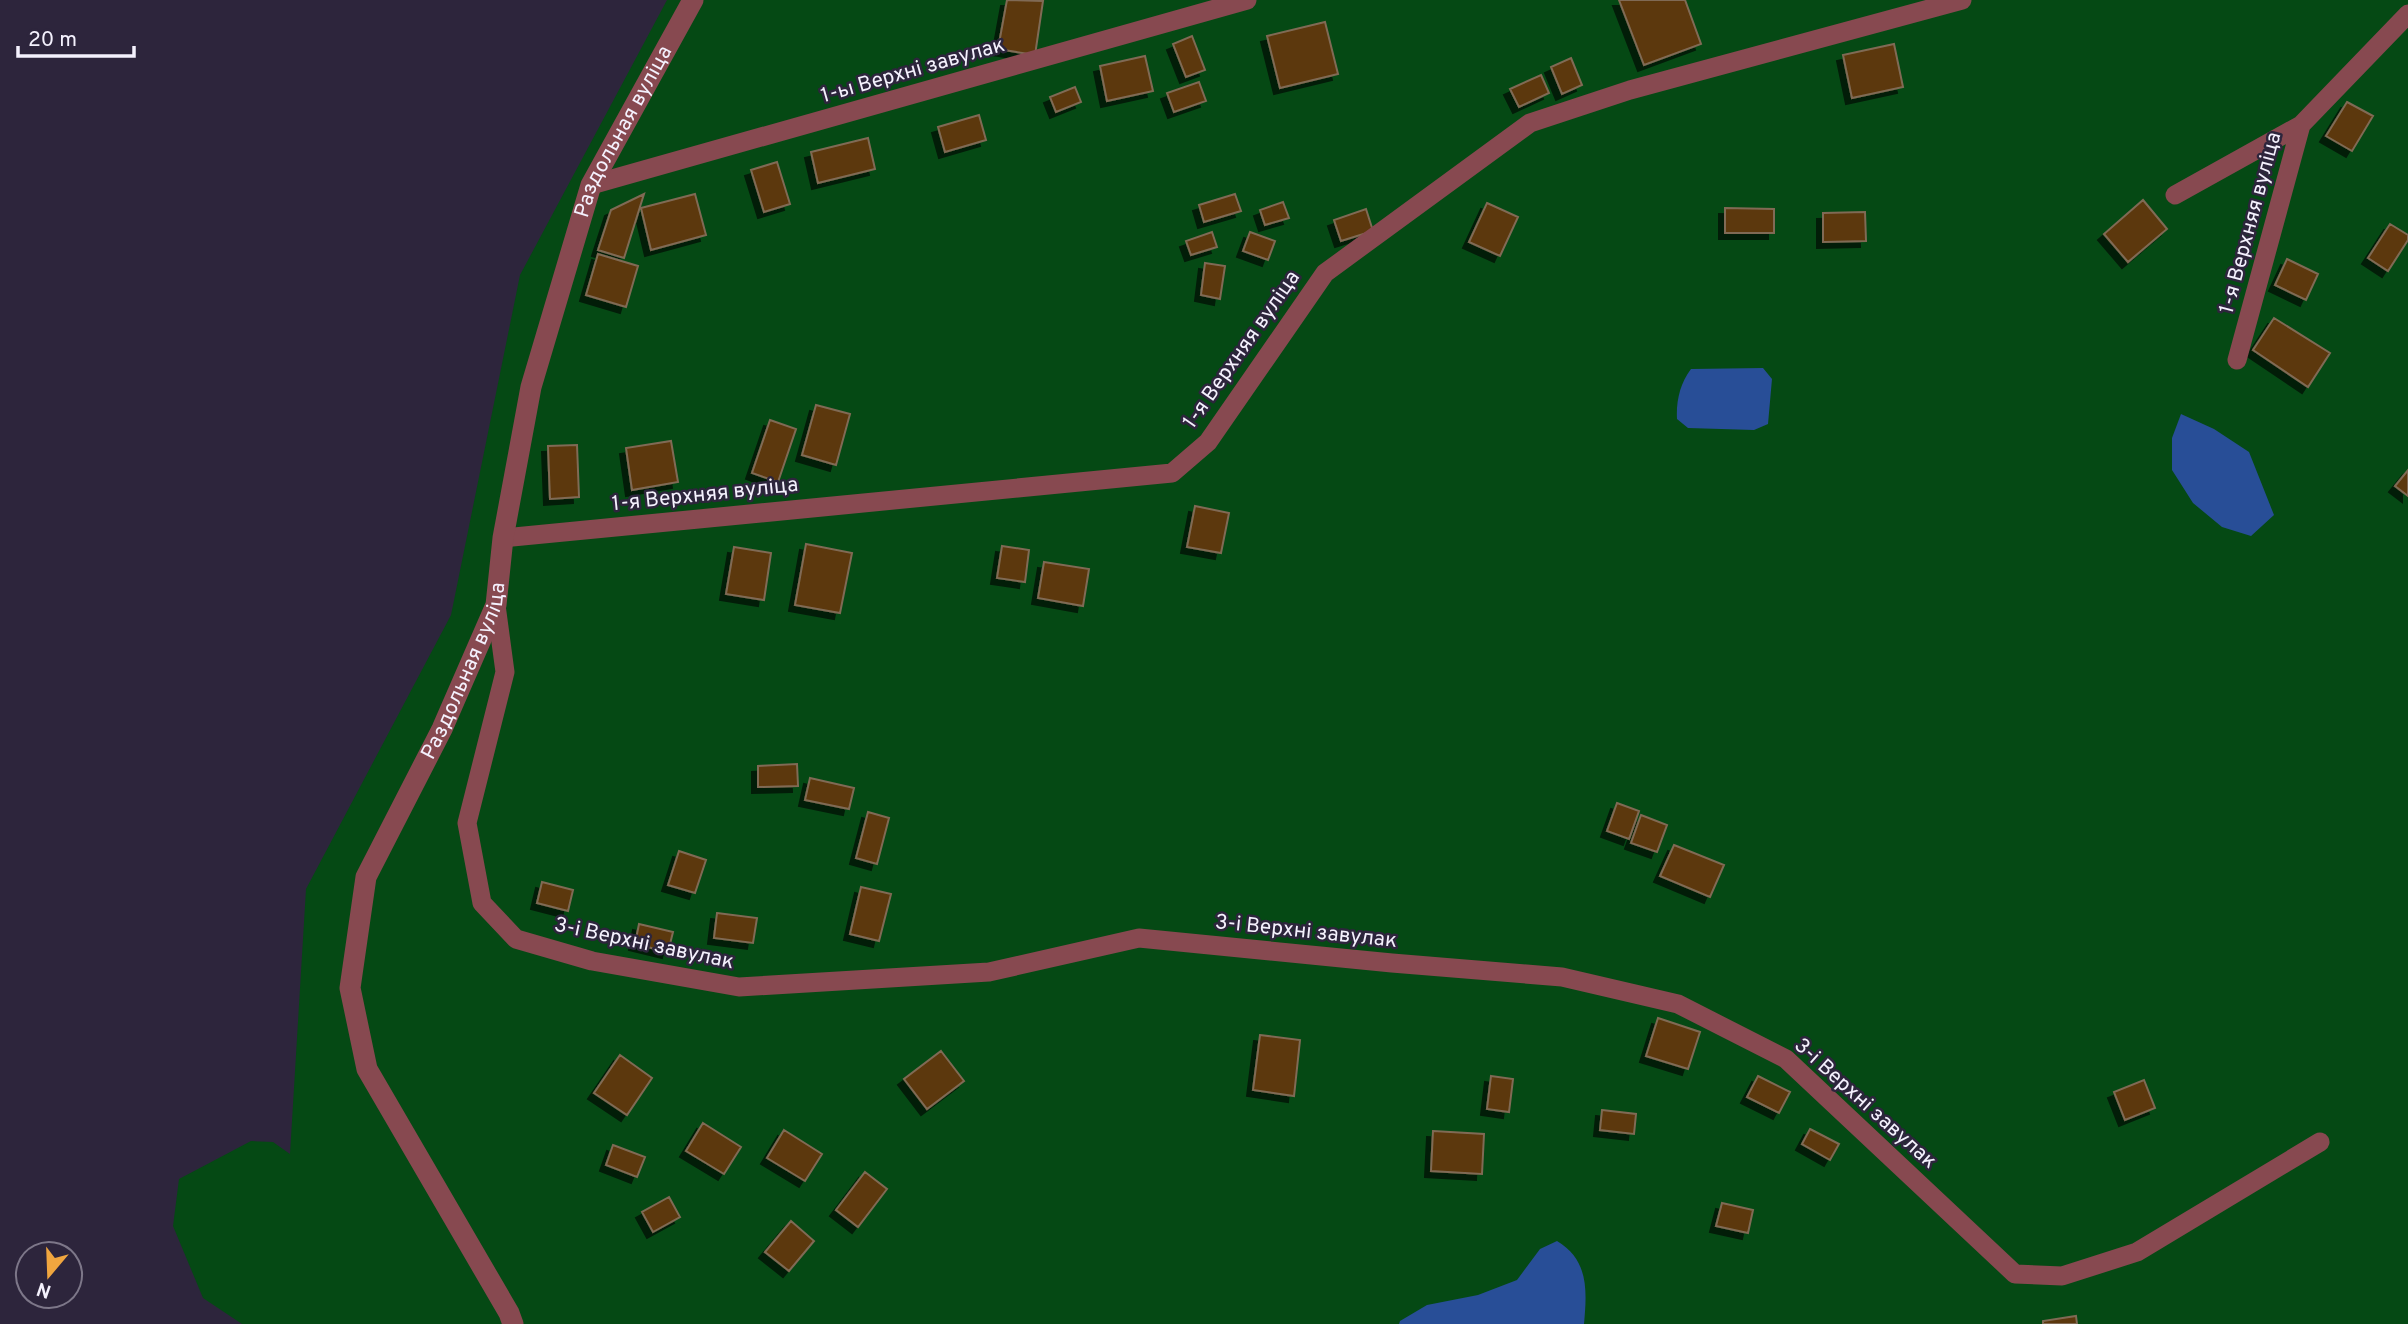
<svg xmlns="http://www.w3.org/2000/svg" width="2408" height="1324" viewBox="0 0 2408 1324" font-family="Overpass,sans-serif">
  <defs>
    <filter id="shadow"><feDropShadow dx="-6" dy="6" stdDeviation="0" flood-color="#0009"/></filter>
  </defs>
  <rect width="100%" height="100%" fill="#2d253c"/>
  <path fill="#054914" d="M667,0H2408V1324H242L203,1298L173,1226L179,1179L251,1141L273,1142L290,1154L306,889L451,615L520,275Z"/>
  <path fill="#284e97" d="M1763,368L1772,379L1768,424L1754,430L1688,428L1677,419C1676,402 1680,383 1691,369Z
    M2181,414L2214,429L2249,452L2274,515L2251,536L2222,527L2193,503L2172,470V438Z
    M1557,1241C1589,1260 1587,1291 1584,1324H1399L1400,1321L1427,1305L1478,1295L1517,1280L1540,1249Z"/>
  <path fill="#5b370a" stroke="#806a54" stroke-width="2" filter="url(#shadow)" d="M1007,0L1043,1L1035,55L998,49Z
    M1619,0H1685L1701,44L1644,65Z
    M1325,22L1338,74L1280,88L1267,36Z
    M1192,36L1205,70L1186,77L1173,44Z
    M1894,44L1903,87L1852,98L1843,55Z
    M1145,56L1153,91L1107,101L1100,66Z
    M1571,58L1582,85L1562,94L1551,67Z
    M1541,75L1549,93L1519,107L1510,89Z
    M1199,82L1206,101L1174,112L1167,93Z
    M1075,87L1081,102L1056,112L1050,97Z
    M2347,102L2373,116L2352,151L2326,136Z
    M979,115L986,140L945,152L938,127Z
    M868,138L875,169L818,183L811,152Z
    M777,162L790,204L764,212L751,170Z
    M644,194L624,258L598,250L611,210Z
    M695,194L706,235L651,250L641,208Z
    M1235,194L1241,211L1204,222L1199,205Z
    M2143,200L2167,229L2128,262L2104,234Z
    M1283,202L1289,218L1265,225L1260,210Z
    M1487,203L1518,217L1500,256L1469,242Z
    M1725,208L1774,209V233H1725Z
    M1366,209L1373,231L1341,241L1334,220Z
    M1865,212L1866,241L1823,242V213Z
    M2390,224L2408,235V240L2388,271L2368,258Z
    M1212,232L1217,247L1191,255L1186,241Z
    M1250,232L1275,241L1268,260L1243,251Z
    M598,254L638,266L626,307L586,295Z
    M2287,259L2318,274L2306,300L2275,285Z
    M1205,263L1225,266L1220,299L1201,295Z
    M2274,318L2330,353L2308,387L2253,350Z
    M816,405L850,414L836,465L802,455Z
    M770,420L796,429L778,482L752,473Z
    M671,441L678,482L632,490L626,448Z
    M577,445L579,497L550,499L548,446Z
    M2408,470V496L2395,486Z
    M1195,506L1229,513L1221,553L1187,547Z
    M806,544L852,553L840,613L795,605Z
    M1002,546L1029,550L1025,582L997,578Z
    M734,547L771,553L764,600L726,594Z
    M1044,562L1089,569L1083,606L1038,598Z
    M797,764L798,786L758,787V766Z
    M810,778L854,788L849,809L805,800Z
    M1617,803L1639,811L1629,839L1607,831Z
    M868,812L889,818L877,864L856,858Z
    M1641,815L1667,825L1657,852L1631,843Z
    M1674,845L1724,865L1710,897L1660,876Z
    M679,851L706,860L695,893L668,885Z
    M542,882L573,890L568,911L537,903Z
    M861,887L891,894L879,941L850,934Z
    M717,913L757,918L753,943L714,938Z
    M639,924L673,932L668,952L635,944Z
    M1658,1018L1700,1032L1688,1069L1646,1056Z
    M1260,1035L1300,1040L1294,1096L1253,1090Z
    M941,1051L964,1081L927,1109L904,1079Z
    M620,1055L652,1078L627,1115L594,1093Z
    M1491,1076L1513,1079L1509,1112L1487,1109Z
    M1758,1076L1790,1092L1779,1113L1747,1097Z
    M2144,1080L2155,1108L2125,1120L2114,1092Z
    M1602,1110L1636,1114L1634,1134L1600,1130Z
    M703,1123L741,1147L724,1174L686,1151Z
    M1810,1129L1839,1144L1830,1160L1802,1144Z
    M784,1130L822,1154L805,1181L767,1158Z
    M1433,1131L1484,1134L1482,1174L1431,1171Z
    M613,1145L645,1157L637,1177L606,1165Z
    M865,1172L887,1189L858,1227L836,1210Z
    M669,1197L680,1217L653,1232L642,1212Z
    M1722,1203L1753,1210L1748,1233L1716,1226Z
    M791,1221L814,1241L789,1271L765,1252Z
    M2076,1316L2077,1324H2043V1321Z"/>
  <g fill="none" stroke-linecap="round" stroke-linejoin="round">
    <path stroke="#874950" stroke-width="19" d="M591,185L1247,0
      M2175,195L2301,125
      M2237,360L2301,125L2408,14
      M503,538L1172,473L1208,442L1325,273L1530,123L1630,90L1962,0
      M496,605L505,672L467,823L482,903L516,939L592,961L739,987L989,972L1139,938L1392,963L1562,977L1678,1004L1786,1059L2015,1274L2062,1276L2137,1252L2320,1142"/>
    <path stroke="#874950" stroke-width="21" id="s1" d="M513,1324L509,1313L367,1069L350,988L366,877L442,729L496,605L503,538L531,387L591,185L693,0"/>
  </g>
  <g text-anchor="middle" dominant-baseline="central" stroke-width="5" stroke-linejoin="round" paint-order="stroke">
    <g font-size="21" fill="#f4f1fd" stroke="#2d253c">
      <text transform="translate(913 71) rotate(-16)">1-ы Верхні завулак</text>
      <text stroke="none"><textPath href="#s1" startOffset="1284">Раздольная вуліца</textPath></text>
      <text transform="translate(2251 223) rotate(-75)">1-я Верхняя вуліца</text>
      <text transform="translate(1242 350) rotate(-55)">1-я Верхняя вуліца</text>
      <text transform="translate(705 495) rotate(-6)">1-я Верхняя вуліца</text>
      <text stroke="none"><textPath href="#s1" startOffset="718">Раздольная вуліца</textPath></text>
      <text transform="translate(1306 932) rotate(6)">3-і Верхні завулак</text>
      <text transform="translate(644 944) rotate(12)">3-і Верхні завулак</text>
      <text transform="translate(1865 1104) rotate(42)">3-і Верхні завулак</text>
    </g>
  </g>
  <g transform="translate(49 1275) rotate(199)"><circle r="33" fill="#2d253c" stroke="#7d7789" stroke-width="2"/>
  <path d="M0-5L12 26L0 18L-12 26Z" fill="#f0a63f"/>
  <text y="-10" font-size="19" font-weight="bold" text-anchor="middle" fill="#f4f1fd">N</text>
  </g>
  <path d="M18 46v10h116v-10" fill="none" stroke="#f4f1fd" stroke-width="3.5"/>
  <text x="28" y="46" font-size="21" fill="#f4f1fd" stroke="#2d253c" stroke-width="5" paint-order="stroke">20 m</text>
</svg>
